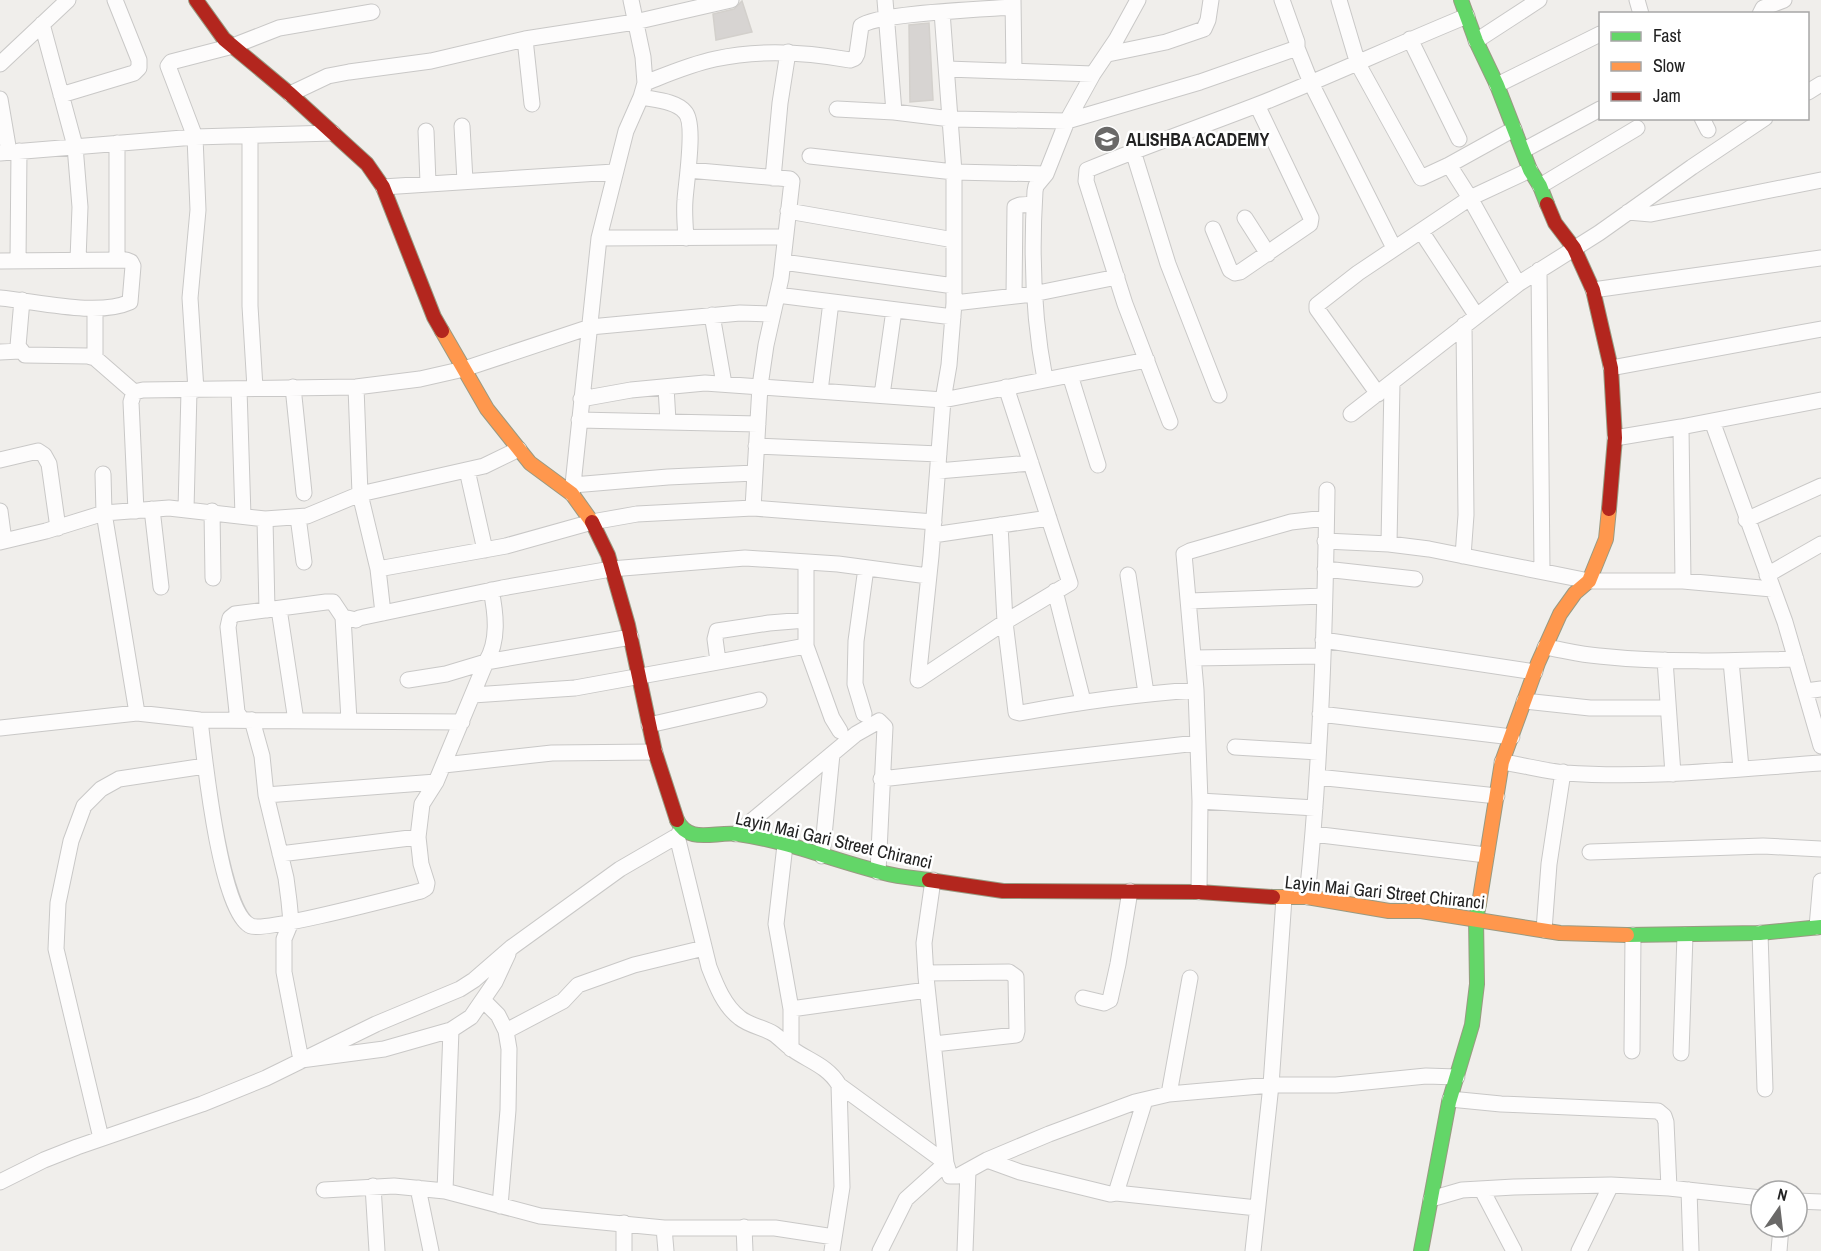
<svg xmlns="http://www.w3.org/2000/svg" width="1821" height="1251" viewBox="0 0 1821 1251" font-family="'Archivo Narrow',sans-serif">
  <rect width="100%" height="100%" fill="#f0eeeb"/>
  <path fill="#d7d4d2" stroke="#d3d0cc" stroke-width="1.5" d="M742,1L752,32L716,40L713,14L734,9Z
    M929,23L933,100L910,102L909,25Z"/>
  <g fill="none" stroke-linecap="round" stroke-linejoin="round">
    <defs>
      <path id="street" d="M885,0L894,112
        M1013,0L1014,71
        M1282,0L1297,42V48L1311,83L1394,248
        M1339,0L1358,64L1421,178L1449,165L1514,129
        M1637,0L1641,14
        M1760,14L1763,8L1784,0
        M42,24L75,146L80,207L78,260
        M525,39L532,104
        M1410,39L1459,139
        M1476,41L1539,0
        M1108,54L1166,42L1204,29L1208,20L1211,0
        M0,64L68,0
        M947,69L1093,74
        M645,83C668,74 691,64 715,59C759,49 806,52 850,60L855,58L857,54L861,26C876,13 987,9 1013,7
        M1497,85L1600,34
        M1808,92L1821,84
        M290,94L328,76L349,72L431,61L525,39L635,22L731,0
        M61,95L134,73L139,68V60L115,0
        M641,97C655,100 676,101 685,112C696,123 686,183 685,200C684,212 685,225 686,238
        M0,99L9,152
        M837,109L894,112L951,119L1067,121L1200,82L1297,48
        M1702,118L1708,130
        M462,126L465,181
        M426,131L428,183
        M250,136V306L255,388
        M117,143V260
        M1524,150L1600,109
        M1133,151L1168,264L1219,395
        M0,153L195,137L333,133
        M810,156L954,172L1046,174
        M1449,165L1470,198L1518,284
        M688,170L790,179L792,181L781,278L766,345L760,386L753,508
        M773,178L780,103L788,52
        M1540,186L1637,128
        M383,187L614,172
        M788,211L954,240
        M1628,212L1651,214L1821,180
        M1245,218L1268,254
        M1213,229L1230,270L1235,273L1240,272L1310,224L1311,218L1257,105
        M1421,231L1476,315
        M599,238L785,237
        M0,261L126,260L131,262L133,266L130,302C97,317 36,301 0,298
        M18,261L19,151
        M783,262L954,286
        M1539,270L1542,571
        M1593,290L1821,258
        M777,295L953,317
        M1014,296L1015,207L1020,205L1034,204
        M22,300L18,346L25,355L88,356L95,358L134,392
        M954,303L1033,294L1117,277
        M712,315L724,384
        M0,352L20,351
        M95,358V309
        M1611,368L1821,329
        M1070,375L1098,465
        M1045,379C1033,317 1031,254 1035,191L1036,186L1046,174L1067,121L1093,74L1116,40L1138,0
        M293,387L304,493
        M356,387L360,494L378,569L383,613
        M666,387L668,421
        M239,389L243,516
        M196,390L190,298L198,210L195,137L168,66L171,62L233,46L279,28L372,12
        M820,391L831,302
        M1378,394L1317,309V305L1358,273L1470,198L1530,170
        M882,395L894,310
        M581,399L631,390L705,383L943,400L1147,360
        M1351,414L1518,284L1599,233L1692,167L1765,118
        M579,420L758,424
        M1712,421L1785,622L1821,746
        M1170,422L1125,304L1086,181L1087,170C1143,147 1200,127 1257,105C1328,77 1396,45 1467,16
        M1681,427L1683,581
        M1615,438L1681,427L1821,400
        M756,446L939,454
        M0,460L38,451L44,455L49,464L58,528
        M467,470L485,550
        M938,471L1031,463
        M103,474L104,513L137,713
        M573,485L668,477L755,473
        M572,494L599,238L626,131L641,97L645,83L643,57L631,0
        M152,509L161,587
        M186,509L189,391
        M0,511L4,541
        M136,511L131,402L134,392L143,390L356,387L420,379L464,369L590,327L740,313L773,314
        M212,511L213,578
        M298,517L304,562
        M265,519L267,610
        M1746,520L1821,486
        M1000,525L1005,622L1016,712L1020,713C1079,702 1136,694 1196,690
        M933,535L1049,518
        M1325,541L1389,544L1429,549L1589,581H1683L1772,589
        M0,542L46,531L104,513L169,508L265,519L307,516L360,494L484,466L519,449
        M1389,544L1392,383
        M1463,556L1466,515L1464,325
        M806,562V646L832,718L840,731
        M378,569L506,546L592,522L637,514L753,508L934,522
        M1325,569L1415,579
        M1128,575L1146,693
        M1767,575L1821,544
        M1055,591L1083,701
        M1189,601L1324,596
        M279,609L296,721
        M343,617L349,720
        M1323,640L1535,672
        M1545,647C1563,650 1581,655 1599,656C1665,663 1730,661 1796,659
        M1193,658L1322,656
        M1665,660L1673,774
        M718,661L715,639L717,631L769,623L806,620
        M1731,661L1741,768
        M408,680L446,674L486,662L631,637
        M918,680L931,556L943,400L949,365L954,303V172L942,12
        M918,680L1005,622L1070,583L1006,387
        M1806,691L1821,689
        M473,695L575,688L806,646
        M1524,701L1590,708H1668
        M864,714L855,684L856,641L866,568
        M1320,714L1512,737
        M200,720C204,754 220,913 251,926C265,932 397,897 421,891L426,888L427,883L421,864L418,837L422,804L436,782L486,662C499,641 496,614 491,590
        M252,720H242L237,712L228,627L230,618L235,614L326,602H333L343,617L356,620L359,618L502,588L611,569L745,558L838,564L928,576
        M252,720L262,756L266,795L286,878L289,901L291,922L284,939V972L301,1060L384,1049L451,1030
        M649,725L759,700
        M0,728L137,713L200,720L462,722
        M1235,747L1318,752
        M1502,762C1523,765 1544,771 1565,773C1650,779 1736,769 1821,763
        M444,765L552,753L655,752
        M1317,777L1497,796
        M881,779L1197,743
        M266,795L436,782
        M1200,801L1315,808
        M736,834L856,734L879,721L885,727L878,872
        M1313,834L1486,855
        M677,836L709,967C716,985 724,1006 740,1018C750,1026 763,1027 774,1034C780,1038 785,1044 792,1049C809,1061 828,1066 839,1085L842,1187L832,1251
        M785,845L776,924L791,1009V1049
        M1590,852L1763,846L1821,849
        M280,854L418,837
        M822,856L832,754
        M933,880L924,943L926,977L946,1163L950,1176H958L987,1160L1049,1134L1135,1102L1169,1094L1271,1085H1336L1426,1076L1457,1077
        M1199,892L1200,801L1196,690L1184,554L1190,551L1291,522L1326,518
        M1307,897C1321,762 1325,626 1327,490
        M1817,927L1821,881
        M1544,930L1549,864L1563,772
        M1760,933L1765,1089
        M926,973L1009,972L1016,977L1017,1031L1016,1035L934,1044
        M1083,998L1104,1003L1110,1000L1118,964L1130,891
        M483,1000L498,1015L506,1031L509,1049L508,1110L500,1206
        M791,1009L927,990
        M506,1031L563,1001L578,985L634,965L704,948
        M1632,1051L1633,935
        M1681,1053L1685,935
        M839,1085L946,1163L906,1199L880,1251
        M1169,1094L1190,978
        M1450,1099L1501,1104L1658,1111L1664,1116L1666,1122L1669,1188
        M101,1138L56,949L58,903L71,841L84,806L101,789L119,779L205,766
        M987,1160L1020,1172L1110,1194L1116,1193L1145,1100
        M0,1182L44,1160L77,1147L202,1104L266,1078L376,1024L460,989L474,980L512,947L620,869L677,836L682,830
        M373,1186L377,1251
        M418,1188L431,1251
        M324,1190L394,1186L445,1191L540,1216L664,1228H775L834,1237
        M1482,1190L1514,1251
        M1689,1190L1691,1251
        M445,1191L451,1030L471,1017L495,982L508,954
        M1116,1193L1257,1208
        M1431,1199L1462,1190L1514,1187L1611,1185L1669,1188L1761,1198
        M1797,1201L1821,1202
        M624,1223V1251
        M744,1227L745,1251
        M664,1228L666,1251
        M965,1251L968,1171
        M1253,1251L1271,1085L1284,898
        M1579,1251L1611,1185
        M1779,1251L1781,1227"/>
      <path id="fast" d="M1461,0L1476,41L1497,85L1530,170L1540,186L1547,204
        M677,820C689,845 715,831 738,834C788,841 835,861 884,873C899,877 915,878 929,880
        M1627,935L1760,933L1821,927
        M1421,1251L1449,1102L1472,1025L1477,984L1476,919L1479,904"/>
      <path id="slow" d="M442,331L487,409L530,463L572,494L592,522
        M1273,897H1307L1389,911H1421L1560,933L1627,935
        M1479,904L1502,762L1538,663L1560,614L1575,593L1589,581L1606,539L1609,509"/>
      <path id="jam" d="M196,0L224,39L290,94L367,164L383,187L434,317L442,331
        M1547,204L1555,223L1574,248L1593,290L1611,368L1615,438L1609,509
        M592,522L608,555L628,625L655,752L677,820
        M929,880L1003,891L1199,892L1273,897"/>
    </defs>
    <use href="#street" stroke="#c9c8c7" stroke-width="17"/>
    <use href="#fast" stroke="#999a82" stroke-width="16"/>
    <use href="#slow" stroke="#999a82" stroke-width="16"/>
    <use href="#jam" stroke="#999a82" stroke-width="16"/>
    <use href="#street" stroke="#fdfcfc" stroke-width="15"/>
    <use href="#fast" stroke="#63d668" stroke-width="14"/>
    <use href="#slow" stroke="#ff974d" stroke-width="14"/>
    <use href="#jam" stroke="#b3261e" stroke-width="14"/>
  </g>
  <defs>
    <symbol id="school-disc" viewBox="-11 -11 22 22"><circle r="9.5" fill="#6a6968" stroke="#fff"/><path d="M0-5L7-2L0 1L-7-2ZM-4 1L0 2.5L4 1V4Q0 6-4 4Z" fill="#fff"/></symbol>
  </defs>
  <g fill-rule="evenodd">
    <use href="#school-disc" x="1092" y="124" width="30" height="30"/>
  </g>
  <g text-anchor="middle" dominant-baseline="central" stroke-width="5" stroke-linejoin="round" paint-order="stroke">
    <g font-size="18" font-weight="bold" fill="#222" stroke="#fff" text-anchor="start">
      <text x="1126" y="139">ALISHBA ACADEMY</text>
    </g>
    <g font-size="18" fill="#222" stroke="#fff">
      <text transform="translate(834 840) rotate(13)">Layin Mai Gari Street Chiranci</text>
      <text transform="translate(1385 892) rotate(6)">Layin Mai Gari Street Chiranci</text>
    </g>
  </g>
  <rect x="1599" y="12" width="210" height="108" fill="#ffffff" stroke="#a7a7a7" stroke-width="1.5"/>
  <rect x="1611" y="32" width="30" height="9" fill="#63d668" stroke="#a7a7a7" stroke-width="1.5"/>
  <text x="1653" y="42" font-size="18" fill="#222222">Fast</text>
  <rect x="1611" y="62" width="30" height="9" fill="#ff974d" stroke="#a7a7a7" stroke-width="1.5"/>
  <text x="1653" y="72" font-size="18" fill="#222222">Slow</text>
  <rect x="1611" y="92" width="30" height="9" fill="#b3261e" stroke="#a7a7a7" stroke-width="1.5"/>
  <text x="1653" y="102" font-size="18" fill="#222222">Jam</text>
  <g transform="translate(1779 1209) rotate(14)"><circle r="28" fill="#ffffff" stroke="#a7a7a7" stroke-width="1.5"/>
  <path d="M0-4.5L10 22L0 15L-10 22Z" fill="#6a6968"/>
  <text y="-9" font-size="16" font-weight="bold" text-anchor="middle" fill="#222222">N</text>
  </g>
</svg>
